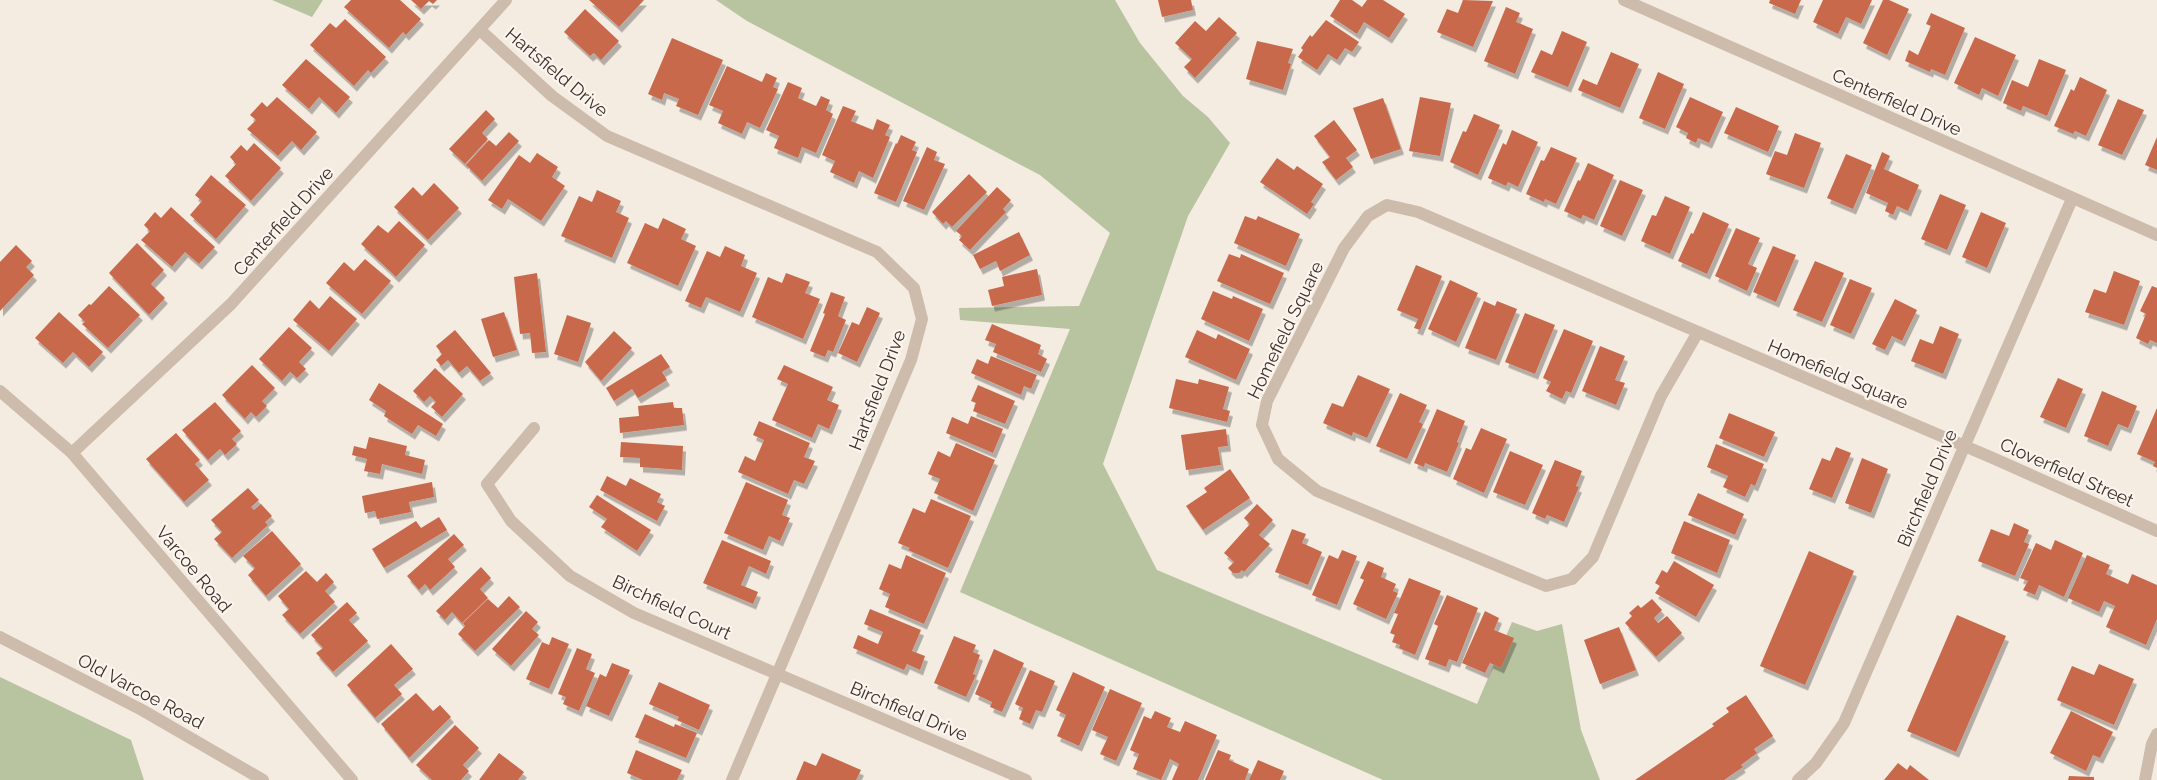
<svg xmlns="http://www.w3.org/2000/svg" width="2157" height="780" viewBox="0 0 2157 780" font-family="Raleway,sans-serif">
  <defs>
    <filter id="shadow"><feDropShadow dx="3" dy="5.5" stdDeviation="0" flood-color="#0004"/></filter>
  </defs>
  <rect width="100%" height="100%" fill="#f4ebe1"/>
  <path fill="#b8c4a0" d="M272,0H323L312,17Z
    M716,0H1115L1140,43L1183,96L1208,117L1230,143L1188,216L1103,464L1157,570L1477,704L1512,622L1537,631L1562,624L1581,730L1600,780H1383L960,592L1070,329L960,320L959,308L1079,306L1110,233L1040,175L747,21Z
    M0,677L131,740L144,780H0Z"/>
  <path fill="#c8694b" filter="url(#shadow)" d="M351,0H400L421,19L406,35L403,32L389,48L344,7Z
    M411,0H437L433,4L429,1L421,9Z
    M589,0H644L619,27Z
    M1158,0H1191L1193,10L1162,17Z
    M1340,0H1352L1362,7L1367,0H1383L1405,14L1389,38L1364,22L1357,34L1330,16Z
    M1463,0L1493,1L1473,47L1437,32L1447,9L1458,13Z
    M1770,0H1801L1795,14L1769,3Z
    M1823,0H1872L1861,24L1846,17L1838,34L1813,22Z
    M1883,0H1889L1909,9L1887,55L1863,43Z
    M1506,7L1520,13L1516,22L1533,29L1515,74L1484,61Z
    M585,9L619,41L601,60L594,53L590,56L564,32Z
    M1931,13L1965,28L1945,75L1931,69L1930,72L1905,61L1909,50L1918,55L1931,26L1926,24Z
    M1219,17L1237,33L1195,78L1184,67L1192,59L1175,43L1195,21L1206,31Z
    M345,19L386,57L371,73L368,70L354,86L310,45L330,23L336,28Z
    M1326,20L1359,42L1352,52L1345,48L1337,60L1328,54L1317,70L1298,57L1303,50L1301,48L1310,35L1312,37Z
    M1562,31L1587,42L1568,87L1531,72L1541,50L1552,55Z
    M1975,37L2016,55L1998,96L1982,88L1979,95L1954,83Z
    M672,38L723,60L698,115L676,106L679,99L664,93L662,100L648,94Z
    M1257,41L1293,49L1288,63L1291,64L1283,90L1246,79Z
    M1611,52L1639,64L1620,108L1578,90L1583,79L1597,85Z
    M306,59L350,97L336,113L319,97L309,109L282,85Z
    M2039,59L2066,70L2047,116L2023,106L2021,111L2003,103L2012,80L2028,87Z
    M727,66L762,82L766,73L777,78L773,87L778,89L760,128L747,122L742,134L718,123L723,111L709,105Z
    M1658,72L1684,84L1665,129L1639,118Z
    M2080,77L2107,90L2086,136L2075,131L2073,134L2054,126L2071,89L2074,91Z
    M788,82L802,88L798,98L816,106L821,96L830,100L826,110L833,114L816,153L802,147L798,158L774,148L779,136L766,130Z
    M277,97L317,132L301,150L292,141L278,156L247,129L256,120L250,115L262,102L267,107Z
    M1420,97L1451,103L1440,156L1409,151Z
    M1690,97L1723,112L1709,143L1698,138L1696,143L1686,138L1688,133L1676,127Z
    M1383,98L1401,149L1371,159L1353,108Z
    M2118,99L2144,110L2122,155L2098,145Z
    M843,106L856,111L851,121L873,130L877,119L890,125L885,135L890,137L873,178L859,171L854,183L830,172L835,161L822,155Z
    M1736,107L1779,126L1768,152L1724,133Z
    M486,110L495,119L482,133L488,139L465,164L449,149Z
    M1474,114L1500,125L1478,175L1450,162L1463,131L1466,132Z
    M1334,120L1357,150L1346,158L1353,167L1336,180L1322,162L1330,157L1314,136Z
    M1512,130L1538,142L1518,187L1508,182L1506,186L1488,178L1503,143L1506,145Z
    M509,132L519,141L482,181L466,165L489,140L496,146Z
    M1795,133L1821,143L1804,188L1766,174L1775,151L1787,155Z
    M901,135L916,142L912,150L917,152L896,202L874,193L896,143L897,144Z
    M2157,137V170L2145,165Z
    M254,143L281,168L251,201L225,176L236,164L230,157L241,145L247,151Z
    M927,147L937,152L934,160L945,164L924,210L903,201Z
    M1551,147L1577,158L1556,204L1545,199L1544,202L1526,194L1541,160L1544,161Z
    M1882,152L1890,156L1884,169L1919,185L1908,211L1897,206L1893,215L1885,211L1888,203L1866,193Z
    M537,153L558,167L552,177L565,186L541,221L508,199L502,209L488,200L519,155L530,163Z
    M1846,154L1872,165L1853,209L1827,198Z
    M1277,158L1294,170L1297,166L1323,184L1311,202L1314,204L1307,214L1260,182Z
    M1588,163L1614,175L1594,220L1583,215L1581,219L1564,211L1578,180L1580,181Z
    M969,174L987,192L952,227L946,221L943,224L932,212Z
    M211,175L246,205L216,239L190,215L202,201L195,195Z
    M1620,180L1643,190L1622,236L1600,226Z
    M434,183L459,208L428,240L394,207L413,187L422,196Z
    M997,187L1011,200L1003,209L1006,212L970,250L959,240L962,236L956,231Z
    M597,190L621,201L616,212L629,218L612,258L561,236L579,196L592,202Z
    M1940,194L1966,205L1947,250L1921,239Z
    M1665,196L1690,207L1670,254L1641,241L1652,215L1656,216Z
    M171,207L215,247L199,264L185,252L172,267L141,240L150,231L144,225L155,212L161,218Z
    M1703,212L1729,224L1707,274L1678,261L1691,233L1693,234Z
    M1981,212L2006,223L1987,268L1962,257Z
    M1245,216L1256,220L1258,216L1300,234L1286,266L1234,243Z
    M663,218L686,229L681,239L696,246L678,286L627,263L645,223L658,229Z
    M399,221L425,245L396,277L361,244L378,225L388,233Z
    M1736,228L1760,238L1748,264L1757,268L1747,291L1715,276Z
    M1019,232L1030,255L1000,271L996,261L980,269L973,255Z
    M137,243L164,270L151,284L165,298L149,315L109,273Z
    M16,245L32,261L26,267L34,275L0,311V262Z
    M725,246L745,255L741,266L757,273L740,312L706,297L701,308L685,301L707,251L720,257Z
    M1773,246L1796,255L1776,302L1753,292Z
    M1229,254L1240,258L1241,254L1284,273L1270,304L1217,281Z
    M365,259L391,281L362,314L326,283L344,262L354,271Z
    M1815,261L1844,273L1822,322L1793,310Z
    M1416,265L1442,276L1420,330L1414,328L1418,319L1397,310Z
    M1037,269L1042,295L992,306L988,290L1004,286L1002,277Z
    M2114,271L2140,281L2124,325L2085,312L2094,289L2106,293Z
    M537,273L546,352L532,353L530,333L520,334L514,277Z
    M786,273L810,282L805,293L820,299L803,339L752,317L768,277L782,283Z
    M1850,279L1872,288L1851,334L1830,325Z
    M1450,280L1478,293L1456,342L1428,329Z
    M109,286L140,315L108,348L82,324L85,322L78,315L89,304L91,305Z
    M2152,286L2157,288V343L2150,340L2148,344L2136,338L2146,314L2140,311Z
    M1213,291L1232,299L1233,296L1263,309L1249,341L1201,319Z
    M831,292L845,297L838,316L846,320L833,352L828,350L825,357L810,351L825,314L823,313Z
    M330,296L357,319L329,351L293,320L310,300L319,309Z
    M1895,299L1917,310L1902,341L1892,336L1885,350L1872,344Z
    M1484,301L1495,306L1497,301L1517,309L1496,360L1465,348Z
    M867,307L880,313L857,362L838,353L852,322L859,325Z
    M59,312L103,352L89,367L73,352L63,363L35,338Z
    M504,312L517,350L493,357L481,319Z
    M1525,313L1555,325L1535,374L1505,362Z
    M567,315L591,323L578,362L554,354Z
    M992,324L1041,345L1038,354L1047,359L1041,372L993,352L996,344L985,340Z
    M1940,326L1959,334L1943,374L1911,361L1920,339L1933,344Z
    M289,327L312,348L299,362L306,369L297,378L290,372L282,381L259,359Z
    M1564,329L1593,341L1571,393L1566,391L1562,399L1546,391L1551,382L1543,378Z
    M455,330L491,373L480,381L467,366L459,373L448,360L441,366L436,360L442,354L436,346Z
    M1197,330L1216,339L1218,334L1250,349L1236,380L1185,357Z
    M614,331L632,348L601,381L585,362Z
    M1600,346L1625,356L1615,380L1625,383L1616,405L1582,391Z
    M661,354L670,367L662,372L667,380L638,398L632,389L614,401L606,388Z
    M991,356L1037,375L1031,389L1024,386L1021,395L971,373L977,359L988,364Z
    M252,365L275,388L262,401L267,406L256,417L251,412L245,419L222,395Z
    M784,365L833,387L827,400L839,405L829,429L818,424L812,438L772,420L788,384L777,379Z
    M435,368L463,394L442,417L431,407L436,402L430,396L424,402L413,391Z
    M1358,375L1390,389L1367,438L1353,432L1352,436L1323,423L1332,403L1343,407Z
    M2058,378L2083,389L2066,428L2040,417Z
    M1176,379L1198,384L1199,379L1229,387L1223,409L1230,411L1227,422L1169,408Z
    M379,383L443,424L436,436L418,425L412,434L384,416L386,411L369,400Z
    M978,385L1015,401L1005,424L973,411L976,403L971,401Z
    M2102,391L2137,406L2128,428L2118,424L2108,446L2084,436Z
    M1400,393L1427,405L1419,422L1423,424L1407,459L1376,446Z
    M215,402L241,431L232,439L237,444L225,455L220,449L208,460L182,430Z
    M673,402L674,408H682L684,425L620,433L619,418L639,416L638,406Z
    M2157,408V468L2153,466L2155,462L2137,454Z
    M1437,409L1465,421L1457,442L1459,443L1447,472L1425,463L1424,467L1414,463Z
    M1729,413L1775,432L1764,457L1719,438Z
    M971,416L1003,429L993,453L946,433L952,417L968,424Z
    M759,421L810,443L804,457L815,461L804,484L794,480L788,494L738,472L745,456L755,461L764,440L753,435Z
    M1481,428L1507,439L1484,493L1453,479L1466,448L1471,450Z
    M1226,429L1228,446L1218,447L1221,465L1186,470L1181,435Z
    M176,433L200,460L195,464L209,480L184,502L146,459Z
    M369,437L407,446L405,455L425,460L422,474L382,464L380,474L364,471L367,459L352,455L354,446L366,449Z
    M621,442L683,446L682,470L640,467V458L620,457Z
    M956,443L995,460L973,511L934,493L940,479L928,474L938,451L950,457Z
    M1716,444L1764,464L1755,486L1751,484L1745,497L1723,487L1728,476L1707,467Z
    M1836,447L1851,453L1832,498L1809,489L1822,458L1830,461Z
    M1510,451L1543,465L1525,505L1493,492Z
    M1862,458L1888,469L1871,513L1845,503Z
    M1555,460L1582,471L1576,486L1579,487L1564,522L1547,515L1545,519L1532,513Z
    M1230,469L1250,498L1203,530L1186,506L1207,492L1204,488Z
    M607,476L626,486L630,478L661,494L657,502L665,506L657,521L600,490Z
    M432,482L434,497L409,502L411,512L377,519L375,511L365,513L362,496Z
    M746,482L788,500L782,515L790,518L780,541L769,536L763,550L724,533Z
    M248,488L259,500L251,507L254,510L261,504L272,516L265,522L268,525L232,558L214,539L222,532L211,520Z
    M1698,493L1744,514L1735,535L1688,515Z
    M597,495L651,530L637,551L601,527L607,519L589,507Z
    M931,499L971,516L948,568L908,550L910,548L898,543L913,508L925,513Z
    M1257,504L1273,520L1259,535L1270,544L1244,572L1242,570L1239,573H1233L1228,568L1234,562L1224,553L1250,524L1244,518Z
    M439,517L447,530L384,568L372,549L416,521L421,528Z
    M1684,521L1730,540L1717,573L1671,553Z
    M2014,523L2029,530L2024,542L2029,544L2015,576L1978,561L1991,529L2009,536Z
    M1292,529L1306,534L1302,543L1322,552L1308,585L1275,572Z
    M272,531L301,564L266,596L248,575L255,568L243,556Z
    M454,534L464,545L448,559L455,567L430,590L425,584L419,590L407,576Z
    M722,540L771,561L766,574L749,566L741,585L758,592L753,604L703,583Z
    M2055,540L2083,553L2064,597L2039,585L2035,595L2023,590L2028,581L2020,578L2036,543L2051,550Z
    M1342,550L1357,556L1337,605L1312,595L1329,555L1338,559Z
    M1809,551L1854,571L1805,685L1760,666Z
    M906,555L946,573L924,624L885,607L890,594L879,589L889,564L901,569Z
    M2087,555L2110,565L2106,574L2128,584L2132,574L2157,585V619L2146,645L2106,627L2115,606L2104,601L2099,612L2068,598Z
    M1368,561L1384,568L1381,577L1396,584L1393,591L1398,593L1386,619L1353,604L1364,580L1360,578Z
    M1674,561L1714,585L1696,617L1655,593L1660,586L1655,583L1662,570L1667,573Z
    M481,567L491,578L480,589L488,598L462,623L452,612L445,620L436,611Z
    M306,571L317,582L326,573L334,582L325,591L335,602L300,634L282,615L289,609L278,596Z
    M1409,578L1441,591L1415,655L1399,648L1400,645L1392,642L1395,635L1390,633L1398,614L1394,613Z
    M1447,595L1478,608L1457,662L1449,659L1446,667L1425,659L1438,626L1434,624Z
    M509,596L520,607L475,651L458,634L465,626L463,623L488,599L498,608Z
    M1652,599L1662,610L1654,618L1658,623L1667,616L1682,633L1656,657L1625,623L1632,616L1629,613L1638,605L1641,608Z
    M347,602L357,613L349,620L368,641L333,672L316,653L323,648L311,635Z
    M870,609L921,630L912,651L925,656L920,670L907,664L904,670L853,648L858,635L878,644L883,632L864,624Z
    M526,611L538,622L532,629L539,635L511,666L492,649Z
    M1485,611L1499,618L1494,630L1514,638L1501,668L1490,663L1485,673L1462,663Z
    M1957,615L2006,636L1956,752L1907,731Z
    M1619,627L1636,670L1600,684L1584,640Z
    M954,636L976,645L973,652L980,655L973,674L976,675L966,697L934,683Z
    M552,637L569,644L549,689L526,679L542,642L549,645Z
    M391,644L413,669L394,685L402,694L375,718L347,685Z
    M577,648L592,654L586,669L595,673L579,711L563,704L566,697L558,694Z
    M994,649L1024,663L1002,712L990,707L992,702L975,694Z
    M612,663L630,670L609,716L586,706L600,674L606,677Z
    M2099,664L2134,679L2114,725L2057,700L2072,666L2094,675Z
    M1030,670L1055,681L1042,712L1036,710L1030,724L1019,719L1023,708L1015,704Z
    M1073,672L1105,687L1079,746L1057,736L1066,715L1056,710Z
    M659,682L710,705L699,730L677,720L679,717L649,704Z
    M1110,689L1142,703L1116,761L1100,754L1108,737L1092,730Z
    M416,693L433,711L440,705L451,717L409,758L381,724Z
    M1746,695L1773,736L1754,749L1757,753L1741,765L1743,767L1724,780H1635L1714,726L1712,724L1729,712L1726,708Z
    M1155,711L1171,718L1167,727L1180,732L1185,721L1217,735L1198,780H1172L1179,764L1170,759L1161,780L1133,769L1139,754L1130,750L1144,716L1151,719Z
    M2071,711L2113,732L2100,758L2093,755L2086,771L2050,753Z
    M645,714L674,727L675,724L697,733L686,758L635,737Z
    M455,725L479,748L463,765L469,771L461,780H432L416,765Z
    M636,750L682,770L677,780H643L627,773Z
    M1218,750L1231,755L1229,760L1249,769L1245,780H1205Z
    M499,753L524,772L518,780H479Z
    M822,753L861,770L856,780H796L804,761L816,766Z
    M1258,760L1284,771L1280,780H1249Z
    M1898,763L1907,770L1910,765L1929,780H1884Z
    M2069,776L2094,777V780H2068Z"/>
  <g fill="none" stroke-linecap="round" stroke-linejoin="round">
    <path stroke="#cdbbac" stroke-width="12" d="M1624,0L2157,235
      M480,30L552,96L607,136L877,252L914,288L922,319L911,360L732,780
      M1698,332L1661,396L1593,557L1572,579L1546,586L1317,491L1278,459L1262,425L1267,401L1344,248L1368,216L1387,205L1418,212L1995,459L2157,531
      M0,391L72,453L352,780
      M534,428L487,484L511,521L570,576L634,613L1026,780
      M72,453L231,304L506,0
      M0,637L142,710L263,780
      M1798,780L1816,763L1844,723L2072,199
      M2145,780L2152,744L2157,734"/>
  </g>
  <g text-anchor="middle" dominant-baseline="central" stroke-width="4.5" stroke-linejoin="round" paint-order="stroke">
    <g font-size="18" fill="#3b302b" stroke="#fbf5ee">
      <text transform="translate(557 72) rotate(40)">Hartsfield Drive</text>
      <text transform="translate(1897 102) rotate(24)">Centerfield Drive</text>
      <text transform="translate(283 221) rotate(-48)">Centerfield Drive</text>
      <text transform="translate(1285 330) rotate(-64)">Homefield Square</text>
      <text transform="translate(1838 374) rotate(23)">Homefield Square</text>
      <text transform="translate(877 390) rotate(-69)">Hartsfield Drive</text>
      <text transform="translate(2067 472) rotate(24)">Cloverfield Street</text>
      <text transform="translate(1927 488) rotate(-67)">Birchfield Drive</text>
      <text transform="translate(194 569) rotate(50)">Varcoe Road</text>
      <text transform="translate(672 607) rotate(25)">Birchfield Court</text>
      <text transform="translate(141 691) rotate(28)">Old Varcoe Road</text>
      <text transform="translate(909 711) rotate(23)">Birchfield Drive</text>
    </g>
  </g>
</svg>
